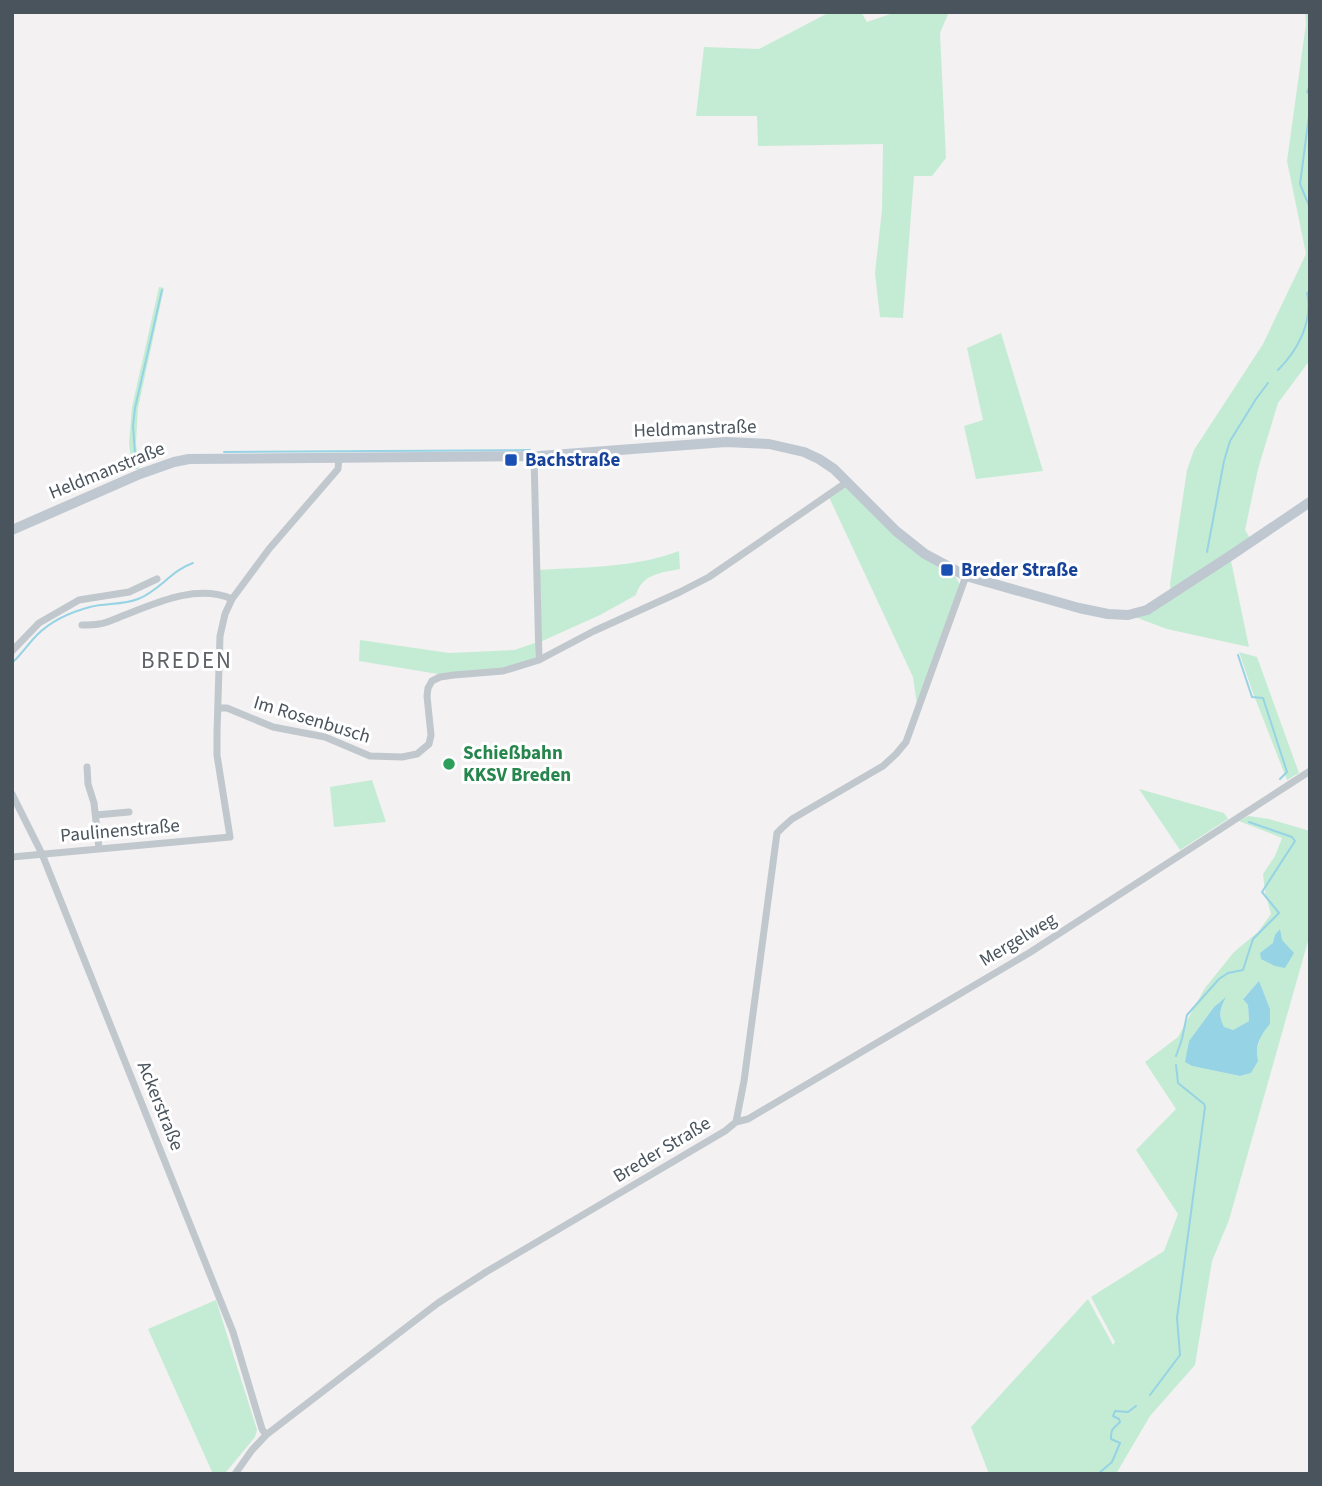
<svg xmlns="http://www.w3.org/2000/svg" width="1322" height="1486" viewBox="0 0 1322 1486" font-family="'Source Sans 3',sans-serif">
  <rect width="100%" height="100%" fill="#f3f1f1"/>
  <path fill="#c4ecd4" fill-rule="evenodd" d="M830,12H861L867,22L896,12H949L940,33L946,158L932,176H914L903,318L880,317L875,273L882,210L883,144L758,146L757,116H696L704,47L759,49Z
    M1305,12H1310V360L1278,403L1258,469L1245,530L1250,538L1171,592L1170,584L1187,470L1194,450L1263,344L1306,254L1287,161L1306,24Z
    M159,287L164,288L138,408L136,443L139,469H132L129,443L132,407Z
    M1001,333L1043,471L976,479L964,426L983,420L967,348Z
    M843,488H849L954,574L960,585L917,705L913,677L829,497Z
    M679,551L680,569C660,573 642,574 636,595L600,615L540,642L538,570C584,567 635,568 679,551Z
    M1231,561L1249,647L1167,629L1135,617Z
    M360,640L449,653L514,650L535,643V658L505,668L438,674L359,661Z
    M1239,652L1257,657L1299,773L1287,780L1253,693Z
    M372,780L386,822L334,827L330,787Z
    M1139,789L1224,813L1228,819L1180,850Z
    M1248,816L1269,819L1310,831V934L1229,1220L1212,1261L1195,1365L1150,1416L1116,1474H989L971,1427L1088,1299L1113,1345L1115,1342L1091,1297L1164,1251L1178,1214L1136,1150L1176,1109L1145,1062L1178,1037L1205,988L1234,952L1258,932L1271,914L1265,892L1263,874L1275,856L1282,838L1239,821ZM1259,982L1270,1009L1261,1035L1251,1073L1240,1076L1192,1066L1186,1062L1189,1041L1214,1007L1224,999C1221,1009 1218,1017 1224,1028L1233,1030L1249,1021L1248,1005L1243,998Z
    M216,1300L257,1430L255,1437L226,1472L222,1474H213L148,1329Z"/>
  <path fill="#96d3e4" d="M1280,929L1282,940L1294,953L1285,968L1275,966L1261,959L1260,953L1273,943L1275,935Z
    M1259,981L1270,1009V1024C1261,1034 1254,1047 1258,1061L1251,1073L1240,1076L1192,1066L1185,1062L1189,1041L1214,1007L1226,997C1220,1008 1218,1016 1224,1027L1233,1030L1249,1021L1248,1005L1243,999Z"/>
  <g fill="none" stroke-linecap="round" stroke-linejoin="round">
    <path stroke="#96d3e4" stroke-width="2" d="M1310,86L1307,92L1310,94
      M1310,108L1300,184L1310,208
      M1278,370C1298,350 1313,322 1307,293L1310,291
      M224,452L530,450
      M136,468L133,426L135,408L162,290
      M1207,552L1224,461L1230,441L1256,399L1268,383
      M1238,655L1252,697L1263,698L1287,772L1280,779
      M12,663C21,655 28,644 37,635C51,621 71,612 90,607C106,603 123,605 138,599C159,591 172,570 193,563
      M1176,1056L1182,1039L1187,1015L1219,979L1228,973L1243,970L1253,939L1279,913L1262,892L1295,841L1292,837L1249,822
      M1150,1395L1180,1355L1177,1318L1205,1107L1204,1104L1178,1083L1176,1065
      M1098,1474L1112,1462L1120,1443L1111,1439C1111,1428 1113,1429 1120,1422L1119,1419L1113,1416L1115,1411L1128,1412L1136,1406"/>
    <path stroke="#c0c8ce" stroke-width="7" d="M534,456L539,660
      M82,625C87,625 93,625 99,624C107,623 117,618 125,615C158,602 197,584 232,599
      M12,651L39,623L79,600L129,592L157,579
      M218,708H227L273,727L325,737L370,756L402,757L417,754L429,744L431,735L427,696L428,688L432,681L440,677L454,675L503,671L539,660L594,631L680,592L709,577L847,482
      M87,767L88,784L94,803L99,849
      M12,794L42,854L233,1332L262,1429L266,1435
      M96,815L129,812
      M12,857L230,837L217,755V732L220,636L225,614L232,599L269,549L338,469L339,457
      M736,1122L748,1119L1029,953L1310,771
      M235,1474L252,1450L266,1435L438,1303L486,1272L725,1131L736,1122L744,1081L777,833L782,828L792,819L883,766L896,754L906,742L966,576"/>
    <path stroke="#bfc7d0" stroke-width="10" d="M12,530L140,474L174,462L189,459L539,456L726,442L769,444L804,452L819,459L834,469L896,531L925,554L966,576L1079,608L1108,614L1128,615L1147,610L1230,556L1310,502"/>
  </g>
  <g fill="#1a4fb4" stroke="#fff" stroke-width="2.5">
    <rect x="504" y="453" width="14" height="14" rx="3.5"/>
    <rect x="940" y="563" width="14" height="14" rx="3.5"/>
  </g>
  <circle fill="#2e9e5b" stroke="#fff" stroke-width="2.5" cx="449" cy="764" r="7"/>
  <g text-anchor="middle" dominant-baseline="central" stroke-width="6" stroke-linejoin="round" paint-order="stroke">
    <g font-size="19" fill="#4a545d" stroke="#fff">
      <text transform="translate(695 429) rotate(-2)">Heldmanstraße</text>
      <text transform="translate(107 471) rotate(-22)">Heldmanstraße</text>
      <text transform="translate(312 720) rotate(17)">Im Rosenbusch</text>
      <text transform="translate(120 831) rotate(-5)">Paulinenstraße</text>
      <text transform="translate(1018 940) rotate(-31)">Mergelweg</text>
      <text transform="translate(160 1106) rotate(68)">Ackerstraße</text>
      <text transform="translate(662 1150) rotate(-31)">Breder Straße</text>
    </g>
    <g font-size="19" font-weight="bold" fill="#164399" stroke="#fff" text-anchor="start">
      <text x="525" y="460">Bachstraße</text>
      <text x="961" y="570">Breder Straße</text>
    </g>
    <g font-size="19" font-weight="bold" fill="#27864d" stroke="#fff" text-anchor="start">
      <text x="463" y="753">Schießbahn<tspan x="463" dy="22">KKSV Breden</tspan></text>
    </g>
    <g font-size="23" letter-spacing="2" fill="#5e6165" stroke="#fff">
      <text x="187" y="660">BREDEN</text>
    </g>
  </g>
  <rect width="1322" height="1486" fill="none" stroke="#4a545d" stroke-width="28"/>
</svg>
